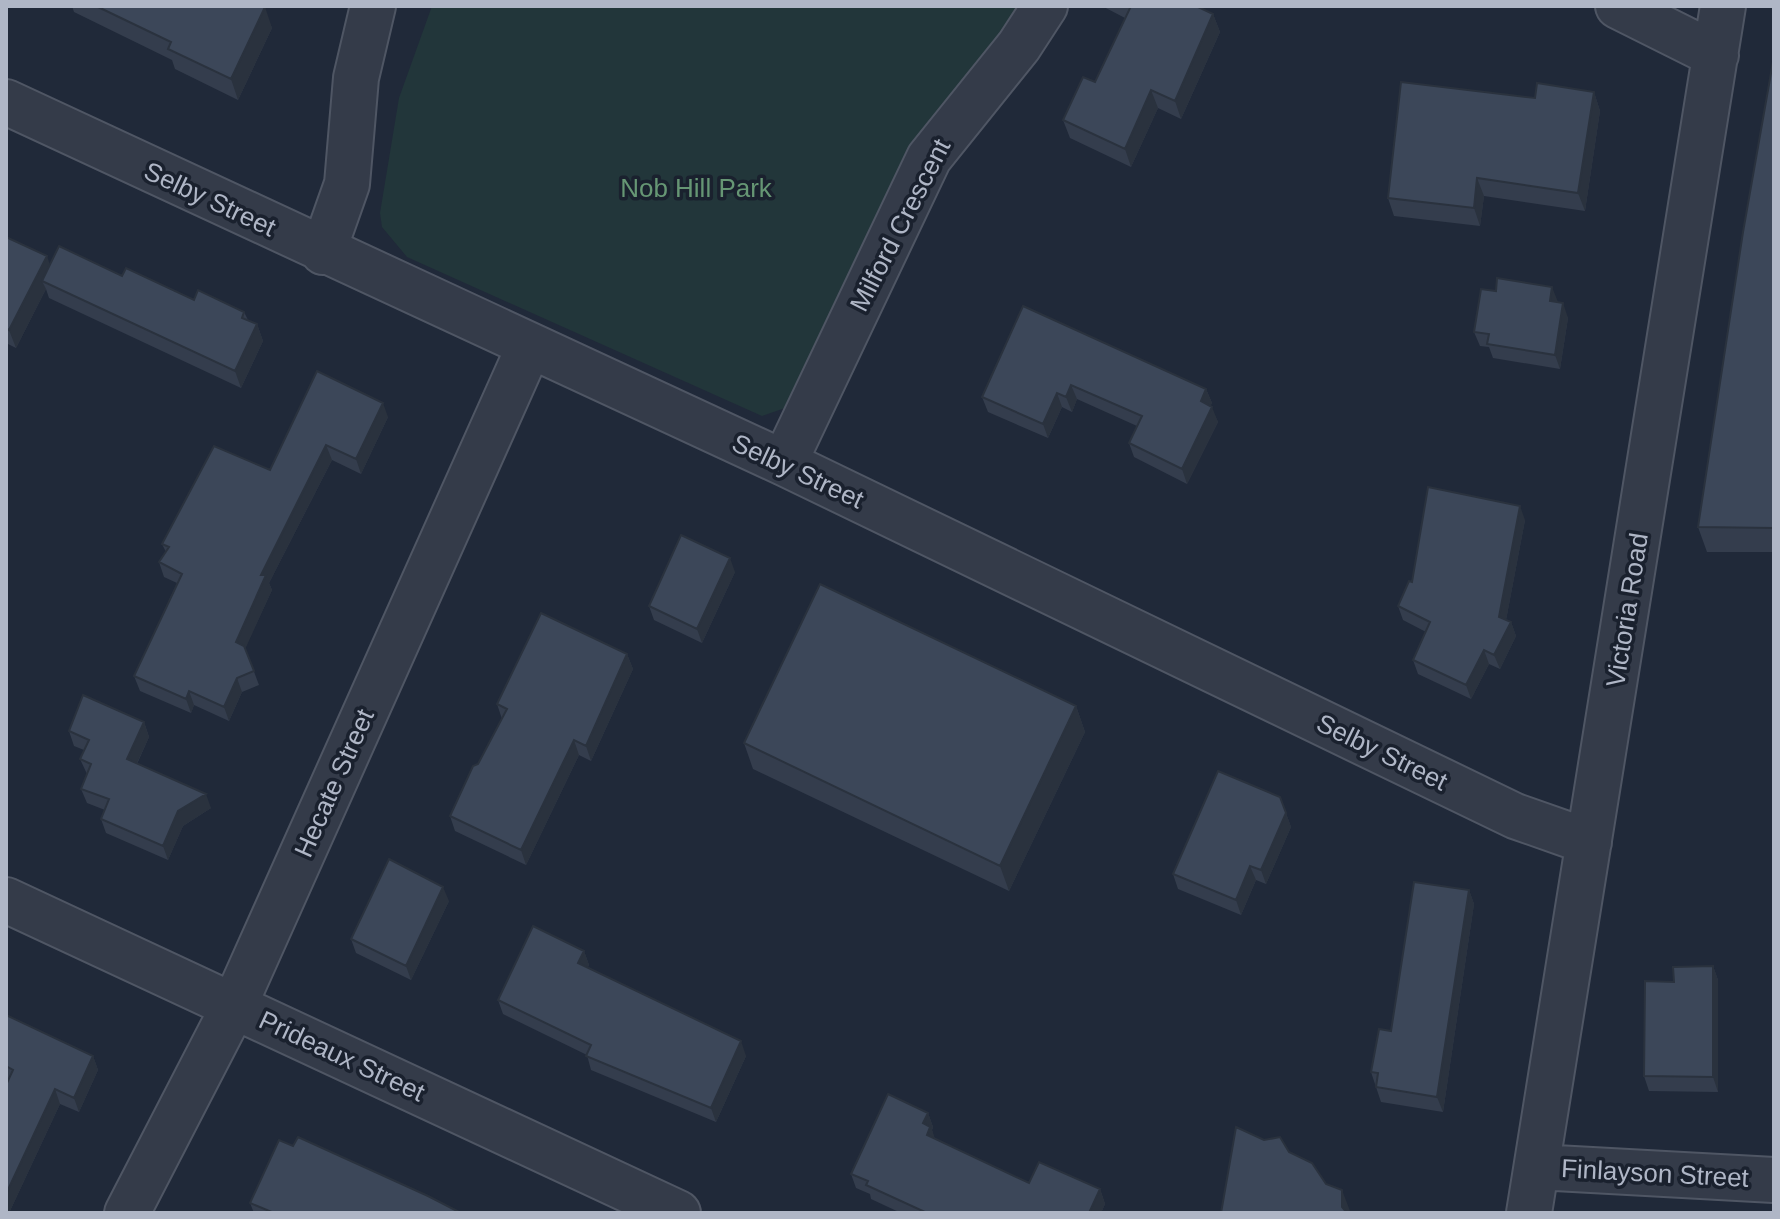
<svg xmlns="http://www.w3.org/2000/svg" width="1780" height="1219" viewBox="0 0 1780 1219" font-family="Helvetica,sans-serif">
  <rect width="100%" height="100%" fill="#202939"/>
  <path fill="#22363a" d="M432,6H1028L928,137L785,408L762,416L407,257L382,227L380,213L399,98Z"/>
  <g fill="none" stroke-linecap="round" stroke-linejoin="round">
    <defs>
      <path id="minor" d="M1618,6L1716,55
        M6,102L784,463L1515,816L1589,842
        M323,252L347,184L356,78L373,6
        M784,463L929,158L1019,46L1045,6
        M6,900L678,1213
        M1537,1167L1774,1180
        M127,1213L234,1006L529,347
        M1529,1213L1723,6"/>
    </defs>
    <use href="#minor" stroke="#4f5664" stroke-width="48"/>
    <use href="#minor" stroke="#343b49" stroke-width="44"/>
  </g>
  <path fill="#343d4d" d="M72,6H262L272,28L238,100L175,69L172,60L74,12Z
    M1102,6H1197L1213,14L1220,32L1181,119L1158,108L1131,167L1070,138L1063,120L1095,82L1125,18Z
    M1774,56V552H1707L1698,527Z
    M1594,92L1600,111L1585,211L1484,196L1480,226L1394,216L1388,198L1535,98Z
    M6,237L50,265L122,276L194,300L244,312L248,320L257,324L263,341L241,388L49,298L46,289L16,348L6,343Z
    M1558,302L1568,318L1560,369L1493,358L1489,347L1480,346L1474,332Z
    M1023,306L1206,389L1212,403L1210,406L1218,422L1187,484L1134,457L1129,443L1137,426L1077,399L1072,412L1062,407L1048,438L988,412L982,397Z
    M388,417L361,474L332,460L269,583L272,590L245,648L259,685L242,692L229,721L194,705L191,713L140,691L134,676L177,583L164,577L159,562L166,552L162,544L270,470Z
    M1525,520L1506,620L1511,622L1516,636L1500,669L1489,664L1471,699L1418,674L1413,660L1426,632L1403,620L1398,606L1412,582Z
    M735,572L702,643L654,620L649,606Z
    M627,654L633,669L591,761L579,755L526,865L455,831L450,816L502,719L497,704Z
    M1076,706L1085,732L1009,891L753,769L744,743Z
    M144,722L149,737L137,764L211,808L183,826L168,860L106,833L101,819L105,810L87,803L81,789L87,774L80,759L84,750L74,746L69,731Z
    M1280,797L1291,827L1266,884L1256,880L1241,915L1178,889L1173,874Z
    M1469,890L1474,904L1443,1112L1381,1102L1371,1072L1391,1031Z
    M449,901L411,980L356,953L351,939Z
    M584,951L589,965L588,967L746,1056L716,1122L591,1070L587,1055L503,1014L498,1000Z
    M1713,966L1718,980V1092L1649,1091L1644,1076L1674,982Z
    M6,1015L93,1056L98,1070L79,1112L60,1104L9,1213H6L9,1080L6,1078Z
    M928,1113L933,1127L932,1130L934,1138L1029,1183L1100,1189L1105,1204L1101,1213H901L871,1199L870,1194L856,1188L851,1174Z
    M293,1146L461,1213H254L250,1203Z"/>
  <path fill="#2a323e" d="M265,7L272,28L238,100L231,79Z
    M1213,14L1220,32L1181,119L1175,101Z
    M1151,90L1158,108L1131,167L1125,149Z
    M1594,92L1600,111L1585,211L1578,193Z
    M1477,178L1484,196L1480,226L1474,208Z
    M47,256L53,274L42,281L46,289L16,348L9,330Z
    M1552,287L1558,302L1556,316L1550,301Z
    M1563,303L1568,318L1560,369L1555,355Z
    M257,324L263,341L241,388L235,371Z
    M1071,385L1077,399L1072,412L1066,397Z
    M1206,389L1212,403L1206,416L1201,401Z
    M1057,393L1062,407L1048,438L1043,424Z
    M383,403L388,417L361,474L356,459Z
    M1212,407L1218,422L1187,484L1182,469Z
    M326,445L332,460L269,583L272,590L242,656L236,642L261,575Z
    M1520,506L1525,520L1504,631L1499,617Z
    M730,558L735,572L702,643L697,629Z
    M1511,622L1516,636L1500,669L1494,655Z
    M1484,650L1489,664L1471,699L1466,685Z
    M627,654L633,669L591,761L586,746Z
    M237,678L242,692L229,721L224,707Z
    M189,691L194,705L191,713L186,699Z
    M1076,706L1085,732L1009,891L1000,866Z
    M144,722L149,737L132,774L127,759Z
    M574,740L579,755L526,865L521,850Z
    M206,794L211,808L183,826L168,860L163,846L178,811Z
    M1286,813L1291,827L1266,884L1261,870Z
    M1250,866L1256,880L1241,915L1236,900Z
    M443,887L449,901L411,980L406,966Z
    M1469,890L1474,904L1443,1112L1437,1097Z
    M584,951L589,965L583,977L578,963Z
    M1713,966L1718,980V1092L1713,1077Z
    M741,1041L746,1056L716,1122L711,1108Z
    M93,1056L98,1070L79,1112L74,1098Z
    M55,1089L60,1104L9,1213H6V1194Z
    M928,1113L933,1127L932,1130L936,1142L932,1149L923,1123Z
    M1100,1189L1105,1204L1101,1213H1089Z
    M1342,1190L1350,1211V1213H1345L1342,1207Z"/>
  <path fill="#3c4759" stroke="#2a323e" stroke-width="2" d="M96,6H262L265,7L231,79L168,49L171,42Z
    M1131,6H1196L1213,14L1175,101L1151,90L1125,149L1063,120L1083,77L1095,82Z
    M1774,56V528L1698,527L1743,232Z
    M1401,82L1535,98L1537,83L1594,92L1578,193L1477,178L1474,208L1388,198Z
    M6,237L47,256L9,330L6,328Z
    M59,246L122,276L126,268L194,300L198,290L244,312L242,318L257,324L235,371L42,281Z
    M1497,278L1552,287L1550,301L1563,303L1555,355L1487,344L1489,334L1474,332L1481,289L1496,291Z
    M1023,306L1206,389L1201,401L1212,407L1182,469L1129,443L1142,416L1071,385L1066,397L1057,393L1043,424L982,397Z
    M317,371L383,403L356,459L326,445L261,575H266L236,642L244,646L254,671L237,678L224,707L189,691L186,699L134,676L182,574L159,562L169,547L162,544L214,446L270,470Z
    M1428,487L1520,506L1499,617L1511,622L1494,655L1484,650L1466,685L1413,660L1430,622L1398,606L1409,581L1412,582Z
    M681,535L730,558L697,629L649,606Z
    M820,584L1076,706L1000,866L744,743Z
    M541,613L627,654L586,746L574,740L521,850L450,816L473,766L478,764L507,709L497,704Z
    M83,695L144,722L127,759L206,794L178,811L163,846L101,819L109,799L81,789L91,764L80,759L89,740L69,731Z
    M1218,771L1280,797L1286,813L1261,870L1250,866L1236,900L1173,874Z
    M389,859L443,887L406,966L351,939Z
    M1414,882L1469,890L1437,1097L1376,1087L1378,1073L1371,1072L1379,1029L1391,1031Z
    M533,926L584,951L578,963L741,1041L711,1108L586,1056L591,1045L498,1000Z
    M1713,966V1077L1644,1076L1645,981L1674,982L1673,967Z
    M6,1015L93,1056L74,1098L55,1089L6,1194V1085L13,1070L6,1066Z
    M888,1094L928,1113L923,1123L930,1127L927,1135L1029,1183L1039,1162L1100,1189L1089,1213H927L866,1185L868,1181L851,1174Z
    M1236,1127L1264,1140L1280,1137L1289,1152L1312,1163L1326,1184L1342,1190V1207L1347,1213H1221Z
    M298,1137L428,1196L461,1213H274L250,1203L279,1140L293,1146Z"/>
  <g text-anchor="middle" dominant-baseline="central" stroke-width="7" stroke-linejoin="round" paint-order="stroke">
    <g font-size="26" fill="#669674" stroke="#1a212e">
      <text x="696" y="188">Nob Hill Park</text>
    </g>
    <g font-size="26" fill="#afb6c6" stroke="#1a212e">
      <text transform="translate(210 199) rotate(25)">Selby Street</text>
      <text transform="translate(900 225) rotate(-63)">Milford Crescent</text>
      <text transform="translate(798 471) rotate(25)">Selby Street</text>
      <text transform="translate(1627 610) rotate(-81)">Victoria Road</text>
      <text transform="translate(1382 752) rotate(26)">Selby Street</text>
      <text transform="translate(334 783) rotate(-66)">Hecate Street</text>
      <text transform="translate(342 1056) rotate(25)">Prideaux Street</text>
      <text transform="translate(1655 1173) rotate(3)">Finlayson Street</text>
    </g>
  </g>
  <rect width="1780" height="1219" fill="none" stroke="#afb6c6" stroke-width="16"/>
</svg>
